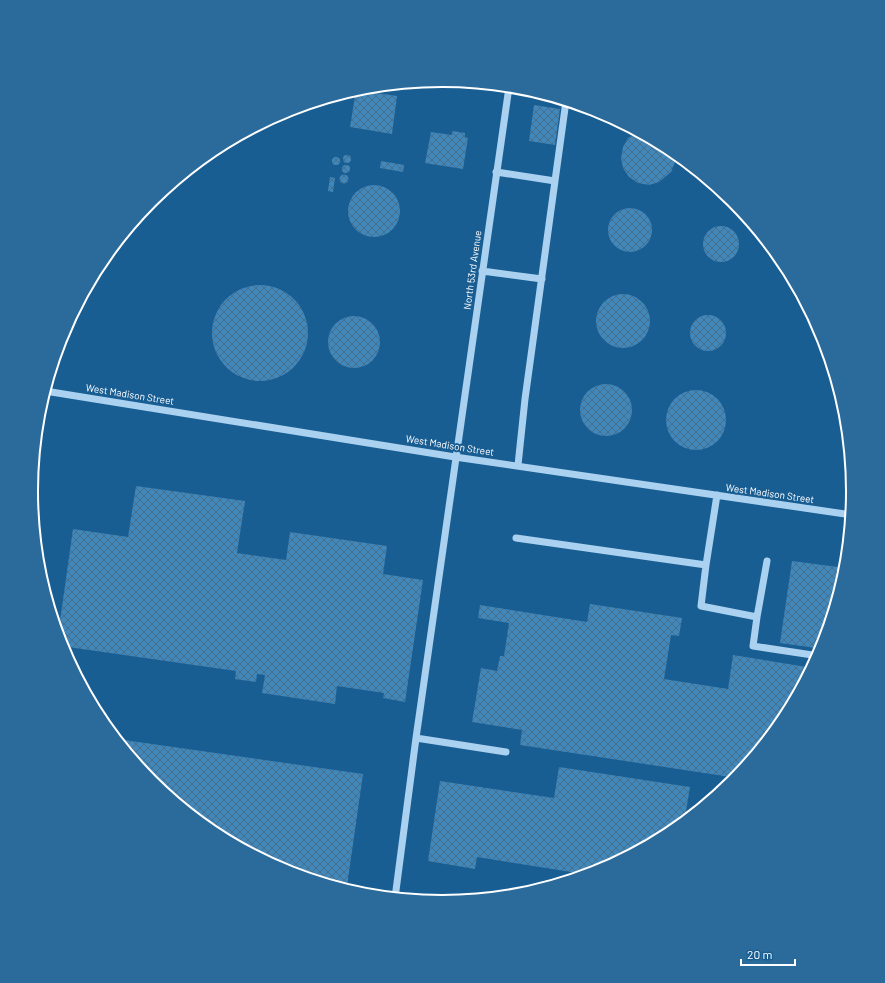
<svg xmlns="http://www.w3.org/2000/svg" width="885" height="983" viewBox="0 0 885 983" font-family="Barlow,sans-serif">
  <defs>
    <pattern id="building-cross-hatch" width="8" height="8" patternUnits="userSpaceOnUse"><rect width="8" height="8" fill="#4287ba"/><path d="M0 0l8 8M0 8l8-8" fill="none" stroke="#466f8e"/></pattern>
  </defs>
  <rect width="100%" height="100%" fill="#195e93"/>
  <path fill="url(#building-cross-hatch)" d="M356,90L397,96L392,134L350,127Z
    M534,105L560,109L555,145L529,141Z
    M452,131L465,133V137L468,138L463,169L425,163L431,132L452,135Z
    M639,132L675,153V162L671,172L659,182L649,185L638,183L629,177L623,168L621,158L623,147L628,138Z
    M343 159a4 4 0 1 1 8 0a4 4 0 1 1-8 0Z
    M332 161a4 4 0 1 1 8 0a4 4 0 1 1-8 0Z
    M381,161L404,165L403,172L380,168Z
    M342 169a4 4 0 1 1 8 0a4 4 0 1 1-8 0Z
    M339.5 179a4.5 4.5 0 1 1 9 0a4.5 4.5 0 1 1-9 0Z
    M330,177L335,178L333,192L328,191Z
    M348 211a26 26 0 1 1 52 0a26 26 0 1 1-52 0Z
    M608 230a22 22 0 1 1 44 0a22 22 0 1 1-44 0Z
    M703 244a18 18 0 1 1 36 0a18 18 0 1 1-36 0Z
    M212 333a48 48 0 1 1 96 0a48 48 0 1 1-96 0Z
    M596 321a27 27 0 1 1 54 0a27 27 0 1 1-54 0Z
    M690 333a18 18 0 1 1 36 0a18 18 0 1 1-36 0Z
    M328 342a26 26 0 1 1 52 0a26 26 0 1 1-52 0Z
    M580 410a26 26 0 1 1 52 0a26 26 0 1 1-52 0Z
    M666 420a30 30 0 1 1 60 0a30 30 0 1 1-60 0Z
    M136,486L245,501L237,553L286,560L290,532L387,546L383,574L423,580L405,702L383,698L384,693L337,686L335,704L262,693L265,675L257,674L256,682L235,679L236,671L61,646L58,635L73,529L128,537Z
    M792,561L846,568L823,649L780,643Z
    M590,604L682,618L679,636L671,635L664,679L728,689L733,655L813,668L785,720L737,778L520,745L522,730L472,722L481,668L497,671L500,656H504L509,623L478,618L480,605L587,622Z
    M117,739L363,774L347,886L322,883L285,872L214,834L151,782Z
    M559,767L690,787L684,823L671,834L600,872L590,875L477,857L475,869L428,861L440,781L554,798Z"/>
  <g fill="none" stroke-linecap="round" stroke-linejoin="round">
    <path stroke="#aad2f0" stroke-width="7" d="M496,172L555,181
      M482,271L542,279
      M45,391L455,457L852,515
      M518,465L525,399L566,101
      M516,538L706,565L717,495
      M706,565L701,606L757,617L767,561
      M757,617L753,646L819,656
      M506,752L416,738L509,87
      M395,898L416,738"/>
  </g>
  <g text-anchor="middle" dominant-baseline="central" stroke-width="4" stroke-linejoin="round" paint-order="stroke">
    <g font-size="10" fill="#fff" stroke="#195e93">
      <text transform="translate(472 270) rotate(-82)">North 53rd Avenue</text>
      <text transform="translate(130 394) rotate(9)">West Madison Street</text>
      <text transform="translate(450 445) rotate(9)">West Madison Street</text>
      <text transform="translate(770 493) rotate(8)">West Madison Street</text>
    </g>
  </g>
  <path d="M0 0H885V983H0ZM38 491a404 404 0 1 1 808 0a404 404 0 1 1-808 0Z" fill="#2b6b9c" fill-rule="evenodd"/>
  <path fill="none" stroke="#fff" stroke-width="2" d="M38 491a404 404 0 1 1 808 0a404 404 0 1 1-808 0Z"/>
  <path d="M741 959v6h54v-6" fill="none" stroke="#ffffff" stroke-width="2"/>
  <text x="747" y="959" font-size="12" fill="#ffffff" stroke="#195e93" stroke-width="3" paint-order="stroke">20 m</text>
</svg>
